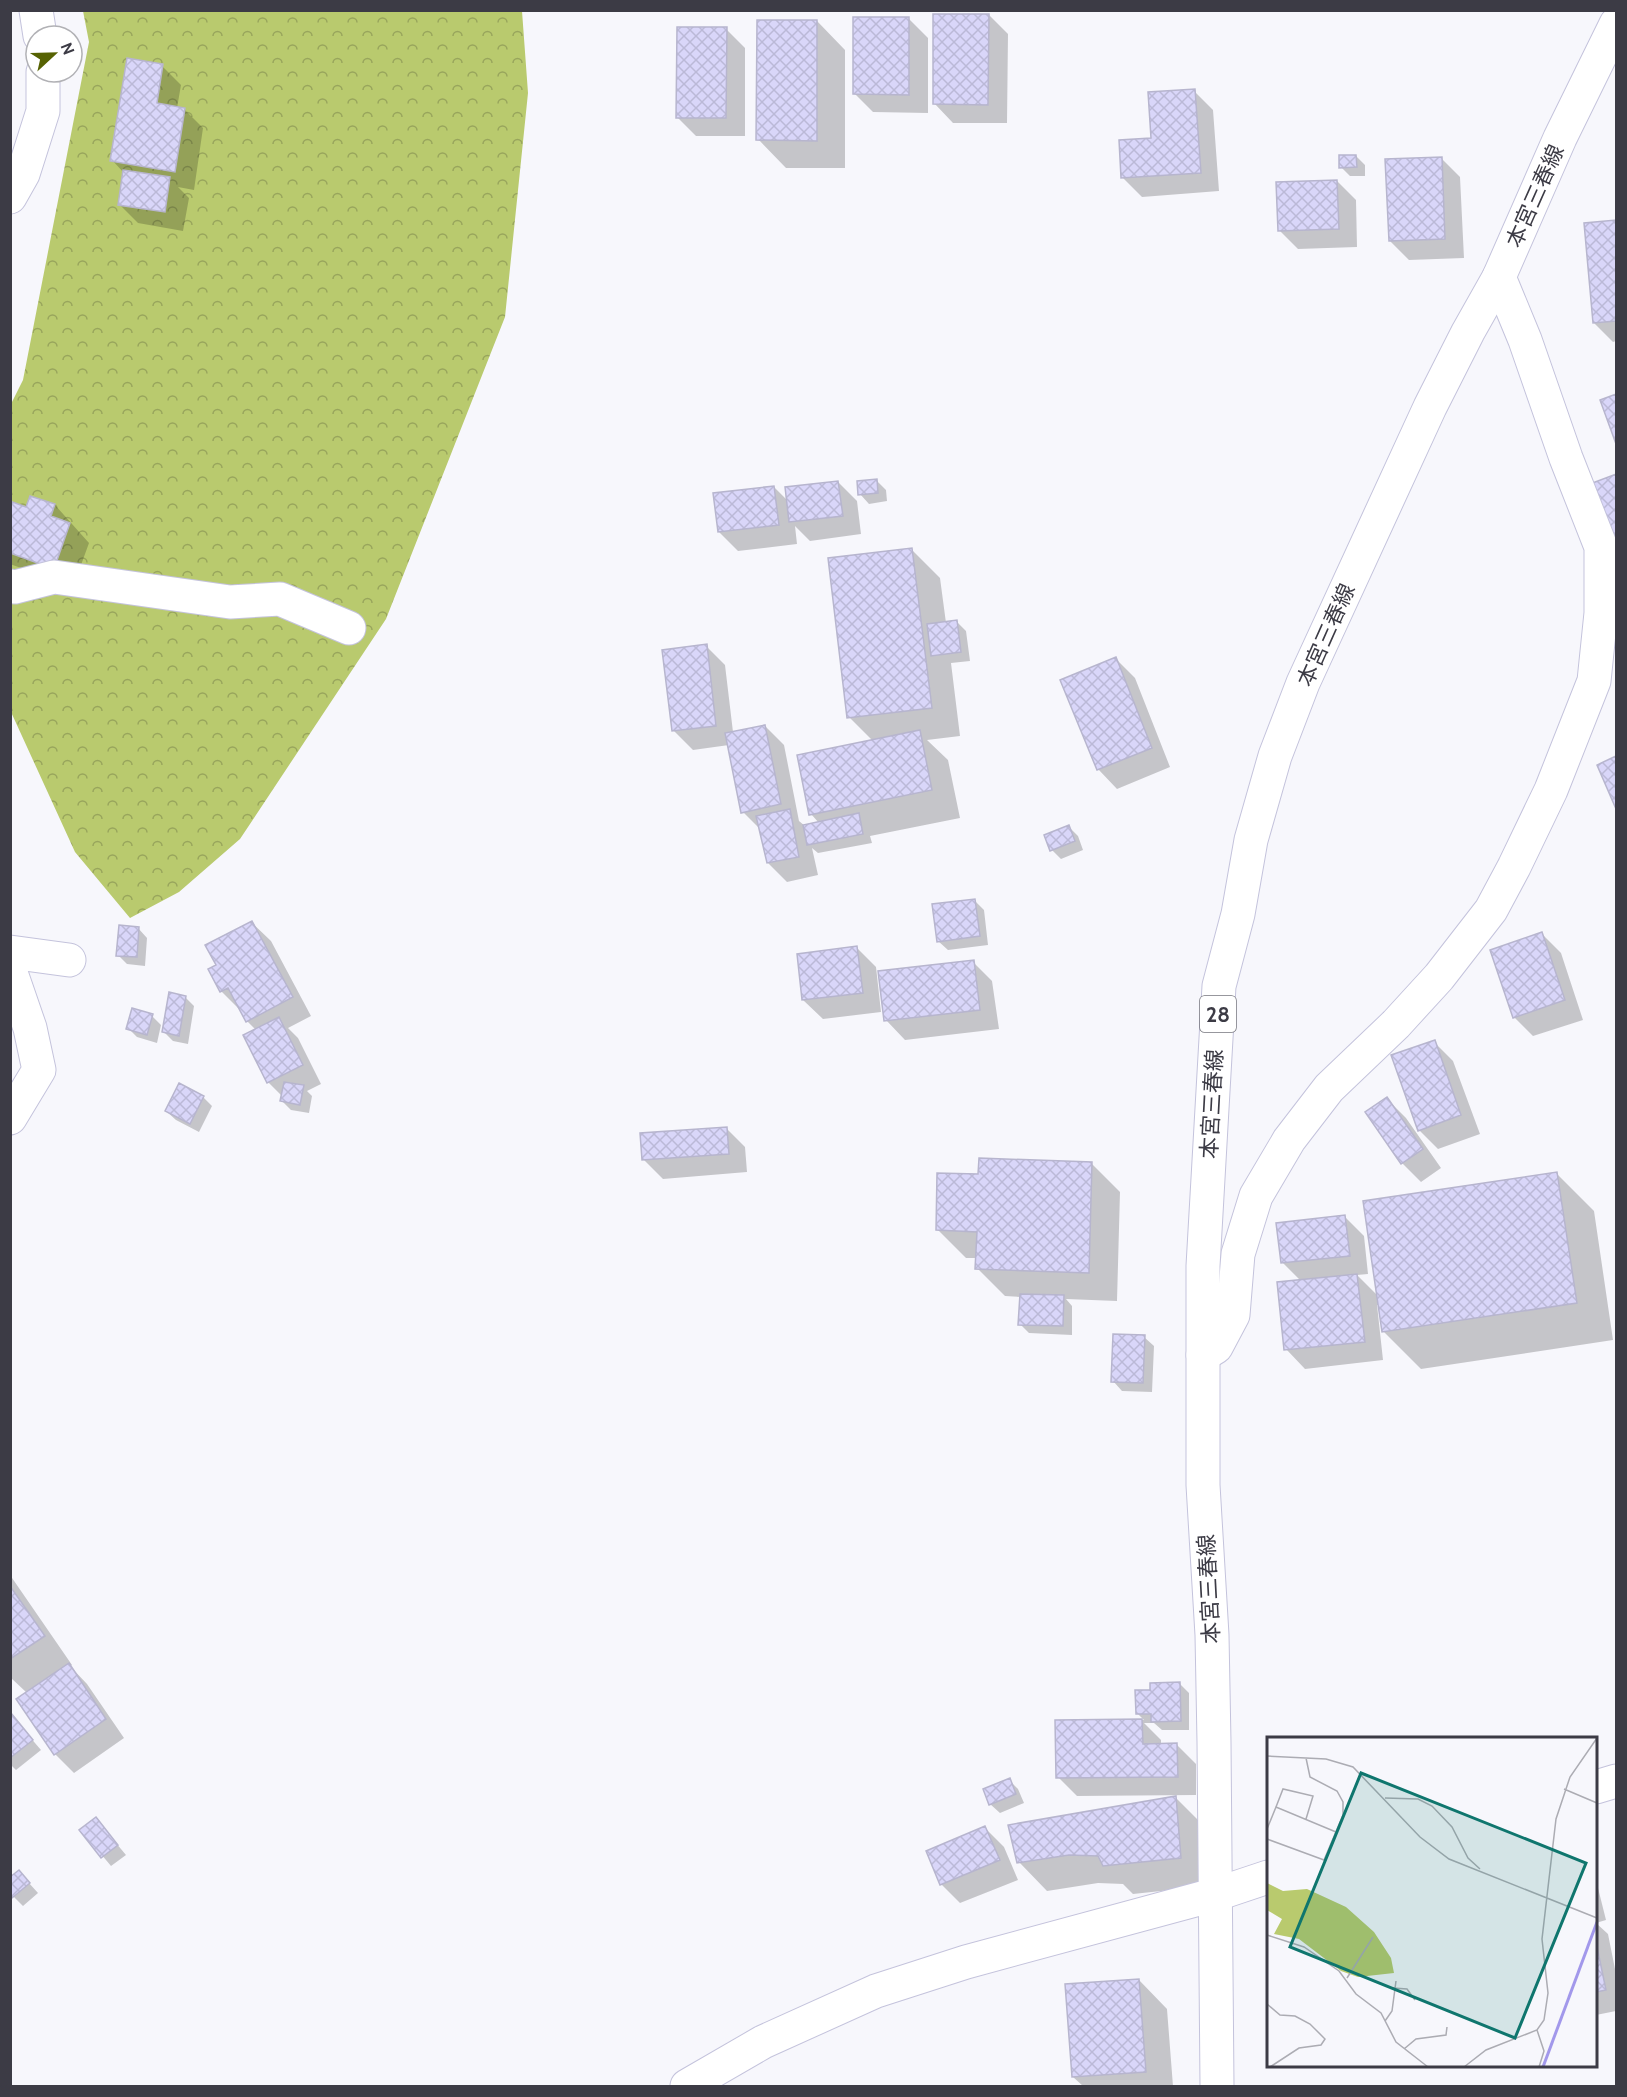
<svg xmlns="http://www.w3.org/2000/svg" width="1627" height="2097" viewBox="0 0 1627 2097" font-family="Cabin,'Noto Sans JP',sans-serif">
  <defs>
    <pattern id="forest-crowns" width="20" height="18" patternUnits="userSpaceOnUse" patternTransform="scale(1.5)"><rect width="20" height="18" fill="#b9ca6e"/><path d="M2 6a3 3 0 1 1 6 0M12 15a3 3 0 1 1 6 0" fill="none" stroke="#98a55c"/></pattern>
    <pattern id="building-cross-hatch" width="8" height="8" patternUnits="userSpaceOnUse" patternTransform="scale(1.5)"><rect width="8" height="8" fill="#d9d6f9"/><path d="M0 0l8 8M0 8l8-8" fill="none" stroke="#bbb9d7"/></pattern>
  </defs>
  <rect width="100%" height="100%" fill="#f7f7fc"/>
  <path fill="url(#forest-crowns)" d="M83,11H522L528,93L505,317L386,619L240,839L179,892L130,918L75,852L11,712L10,406L23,380L89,42Z"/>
  <path fill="#0003" d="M989,15L1008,34L1007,123H953L934,103Z
    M909,19L928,38V113L873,112L854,93Z
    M817,21L845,50V168H786L758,139Z
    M726,29L745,48V136H696L677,117Z
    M162,66L181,85L177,108L184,109L203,128L194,190L178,187L189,198L183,231L138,223L119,204L124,173L112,160Z
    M1194,91L1213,110L1219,191L1142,197L1123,178Z
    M1356,156L1365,165V176H1350L1341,167Z
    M1441,158L1460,177L1464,258L1409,260L1390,241Z
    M1337,181L1356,200L1357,247L1298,249L1279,230Z
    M1616,222V341L1613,342L1594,323L1585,225Z
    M1616,396V440L1602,401Z
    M1616,476V540L1613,537Z
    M876,480L886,490L887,501L869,504L860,494Z
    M838,482L857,501L861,534L810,541L795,526L797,544L738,551L719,532L774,487L789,502Z
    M10,503L27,509L55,505L89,543L73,587L10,564Z
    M912,550L940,578L946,623L957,622L966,631L970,661L951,663L960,736L927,740L948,760L960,818L870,836L872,843L818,853L812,848L818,875L787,882L768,863L761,830L743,812L729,745L693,750L673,730L706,646L725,665L733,732L765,726L784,745L799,821L805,826L819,823L811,814L873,741L849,717Z
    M1116,659L1135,678L1170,767L1117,789L1098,769Z
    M1616,758V805L1599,766Z
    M1068,826L1078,836L1083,850L1061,859L1052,850Z
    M975,901L984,910L988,945L948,950L938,941Z
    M251,922L271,941L311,1016L288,1028L298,1038L321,1084L307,1091L312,1096L309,1113L291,1110L282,1101L283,1097L268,1082L256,1030L247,1021L240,1010L221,991L218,966Z
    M138,928L147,938L145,966L127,964L118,955Z
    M1542,934L1561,953L1583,1020L1533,1036L1514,1017Z
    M857,948L876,967L881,1012L823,1019L803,1000Z
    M973,962L992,981L999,1029L905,1040L886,1020Z
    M185,997L194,1006L188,1044L173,1041L164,1032Z
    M152,1016L161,1025L157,1043L137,1037L128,1028Z
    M1434,1042L1453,1061L1480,1134L1438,1149L1419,1130Z
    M203,1097L212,1106L199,1132L176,1120L166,1111Z
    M1387,1099L1406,1118L1441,1168L1421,1182L1402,1163L1367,1113Z
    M726,1128L745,1147L747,1172L663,1179L644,1160Z
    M1092,1164L1120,1192L1117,1301L1066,1299L1072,1306V1335L1029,1333L1020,1324L1021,1297L1005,1296L977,1268V1258H966L937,1229Z
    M1557,1174L1594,1211L1613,1340L1421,1369L1384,1332L1380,1305H1377L1383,1360L1305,1369L1286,1349L1301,1281L1282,1262L1345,1217L1364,1236L1368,1274L1357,1275L1379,1297Z
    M1144,1337L1154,1346L1152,1392L1122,1391L1113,1381Z
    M10,1575L72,1665L70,1666L87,1684L124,1738L74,1773L55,1754L27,1693L10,1677Z
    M1180,1684L1189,1693V1730H1162L1154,1723H1144L1161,1740V1745H1177L1196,1764V1795L1077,1796L1058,1777L1057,1721L1144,1720L1137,1713L1152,1692Z
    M11,1715L41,1750L16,1770L10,1764Z
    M1009,1780L1018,1789L1024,1803L1000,1813L990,1804Z
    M1176,1798L1204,1826L1208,1886L1133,1894L1123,1884L1098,1883L1047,1891L1019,1862Z
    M96,1819L126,1855L111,1866L81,1830Z
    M985,1828L1004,1847L1018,1880L960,1903L941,1884Z
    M19,1872L38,1893L23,1906L10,1893Z
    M1596,1880L1606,1920L1596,1923L1608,1934L1616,1974V2011L1596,2015Z
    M1139,1980L1167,2009L1173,2086H1083L1073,2077Z"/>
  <path fill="url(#building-cross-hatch)" stroke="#b7b5ce" stroke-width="1.5" d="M933,14H989L988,105L933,104Z
    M853,17H909V95L853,94Z
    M757,20H817V141L756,140Z
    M677,27H727L726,118H676Z
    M127,58L163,64L157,103L185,108L175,172L110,161Z
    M1195,89L1201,173L1121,178L1119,140L1151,138L1148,92Z
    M1339,155H1356L1357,167L1339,168Z
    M1442,157L1445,239L1389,241L1385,159Z
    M123,170L170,177L165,212L118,205Z
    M1337,180L1339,229L1278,231L1276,182Z
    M1616,220V321L1593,323L1584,223Z
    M1616,394V444L1600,400Z
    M1616,474V536L1612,538L1590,484Z
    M877,479L878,493L858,495L857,481Z
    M838,481L843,516L789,522L785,487Z
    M774,486L779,525L718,532L713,493Z
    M30,496L55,504L51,516L70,523L54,569L10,553V501L26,507Z
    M912,548L932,708L847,718L828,558Z
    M957,620L961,652L931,656L927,624Z
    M707,644L716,726L672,731L662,650Z
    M1116,657L1152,748L1097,770L1060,680Z
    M765,725L781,804L741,813L725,733Z
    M920,730L932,790L809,815L797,755Z
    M1616,756V809L1597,765Z
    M790,809L799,857L767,863L756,816Z
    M859,813L863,834L807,845L803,825Z
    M1069,825L1075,841L1050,851L1044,835Z
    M975,899L980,936L937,942L932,904Z
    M252,921L293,997L246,1022L228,988L220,992L208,969L216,965L205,945Z
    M119,925L139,927L137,957L116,956Z
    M1542,932L1565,1000L1513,1018L1490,950Z
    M857,946L863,993L802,1000L797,954Z
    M974,960L980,1010L884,1021L878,971Z
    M169,992L186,996L179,1036L162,1032Z
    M132,1008L153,1014L147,1035L126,1029Z
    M279,1017L303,1065L267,1083L243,1035Z
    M1435,1040L1461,1115L1418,1131L1391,1055Z
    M284,1082L304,1085L300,1105L280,1101Z
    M179,1083L204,1096L190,1124L165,1111Z
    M1387,1097L1423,1149L1401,1164L1365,1112Z
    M727,1127L729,1154L642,1160L640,1133Z
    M979,1158L1092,1162L1089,1273L975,1269L977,1232L936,1230L937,1173L978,1174Z
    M1557,1172L1577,1303L1382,1332L1363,1201Z
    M1345,1215L1350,1256L1281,1263L1276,1223Z
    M1357,1274L1365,1342L1284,1350L1277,1282Z
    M1020,1294L1064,1295L1063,1326L1018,1325Z
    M1113,1334L1145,1335L1143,1383L1111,1382Z
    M10,1586L45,1636L10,1659Z
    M69,1663L106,1719L54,1755L16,1699Z
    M1180,1682L1181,1721L1151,1722V1714H1136L1135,1690H1150V1683Z
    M11,1713L33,1740L10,1758V1714Z
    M1142,1719L1143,1744L1177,1743L1178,1777L1056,1778L1055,1720Z
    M1010,1778L1016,1794L989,1805L983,1789Z
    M1176,1796L1181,1858L1103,1866L1098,1856L1069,1855L1017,1863L1008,1825Z
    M96,1817L118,1845L101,1858L79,1830Z
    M985,1826L1000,1860L940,1885L926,1851Z
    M19,1870L30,1883L12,1898L10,1895V1877Z
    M1596,1942L1606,1990L1596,1992Z
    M1139,1979L1146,2072L1072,2077L1065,1984Z"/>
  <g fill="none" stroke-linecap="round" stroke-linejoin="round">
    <defs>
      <path id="street" d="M36,10L40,36
        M10,197L23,174L43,111V72
        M10,586L15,587L54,577L230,602L280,599L349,628
        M10,952L69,960
        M10,970L30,1028L39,1070L10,1118
        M1203,1355L1216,1347L1233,1315L1238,1254L1256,1196L1289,1140L1329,1088L1396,1024L1439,977L1491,910L1514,867L1551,790L1594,681L1601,613V547L1566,458L1525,340L1499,277"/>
      <path id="secondary" d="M1596,1787L1616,1781
        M687,2086L763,2042L876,1991L966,1962L1217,1894L1268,1877"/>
      <path id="primary" d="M1217,2086L1214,1742L1212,1635L1203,1485V1266L1219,986L1238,914L1251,840L1275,756L1303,683L1430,407L1468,332L1499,277L1560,138L1616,24"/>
    </defs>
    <use href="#street" stroke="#c4c3dc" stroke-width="35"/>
    <use href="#secondary" stroke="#c4c3dc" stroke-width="35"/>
    <use href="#primary" stroke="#c4c3dc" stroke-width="35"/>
    <use href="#street" stroke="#fff" stroke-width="33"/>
    <use href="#secondary" stroke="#fff" stroke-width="33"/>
    <use href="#primary" stroke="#fff" stroke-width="33"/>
  </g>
  <g text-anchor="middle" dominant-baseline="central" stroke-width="6" stroke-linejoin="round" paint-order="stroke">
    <rect fill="#fff" stroke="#76767d" stroke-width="1.5" x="1200" y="996" width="36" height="36" rx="4.5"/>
    <g font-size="21" font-weight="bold" fill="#3c3b45">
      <text x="1218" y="1014">28</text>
    </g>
    <g font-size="22" fill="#3c3b45" stroke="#fff">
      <text transform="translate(1535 196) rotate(-66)">本宮三春線</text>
      <text transform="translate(1326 635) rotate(-66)">本宮三春線</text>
      <text transform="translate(1212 1104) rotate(-87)">本宮三春線</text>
      <text transform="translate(1209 1589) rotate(-93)">本宮三春線</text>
    </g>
  </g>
  <g transform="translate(1267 1737)">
    <rect width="330" height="330" fill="#f7f7fc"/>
    <path d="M0,146L16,154L40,152L79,170L107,195L124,221L127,236L91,240L74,234L32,202L7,197L15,182L0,173Z" fill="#b9ca6e"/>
    <path fill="none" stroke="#a298eb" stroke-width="3" d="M276,330L330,185"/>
    <path fill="none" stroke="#acacb3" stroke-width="1.5" d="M0,19L59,22L86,30L153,100L182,122L330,181M297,52L330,66M118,61L151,62L165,69L185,90L201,121L213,132M9,70L16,52L46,59L39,82M0,92L9,70L69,95M0,102L57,123L76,78V65L70,54L43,40L39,21M0,198L37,210L72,234L89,257L114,276L129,305L161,330M80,241L106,200M126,251L140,252L148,263M0,267L13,278L28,279L43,287L58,302L54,308L32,311L3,330M118,284L125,274L129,244M270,293L277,314L272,330M137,312L149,302L179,298L180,290M197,330L219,313L270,293L277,283L281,256L275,202L289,82L303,40L330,1"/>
    <path fill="#0f766e" fill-opacity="0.15" stroke="#0f766e" stroke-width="3" d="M94,36L319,126L248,301L23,210Z"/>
    <rect width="330" height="330" fill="none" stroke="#3c3b45" stroke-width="3"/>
  </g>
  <rect width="1627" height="2097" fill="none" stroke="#3c3b45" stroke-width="24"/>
  <g transform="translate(54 54) rotate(68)"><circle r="28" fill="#ffffff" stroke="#b1b1b5" stroke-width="1.5"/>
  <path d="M0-4.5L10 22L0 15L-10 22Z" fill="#566202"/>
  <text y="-9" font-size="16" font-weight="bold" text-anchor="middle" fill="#3c3b45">N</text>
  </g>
</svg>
